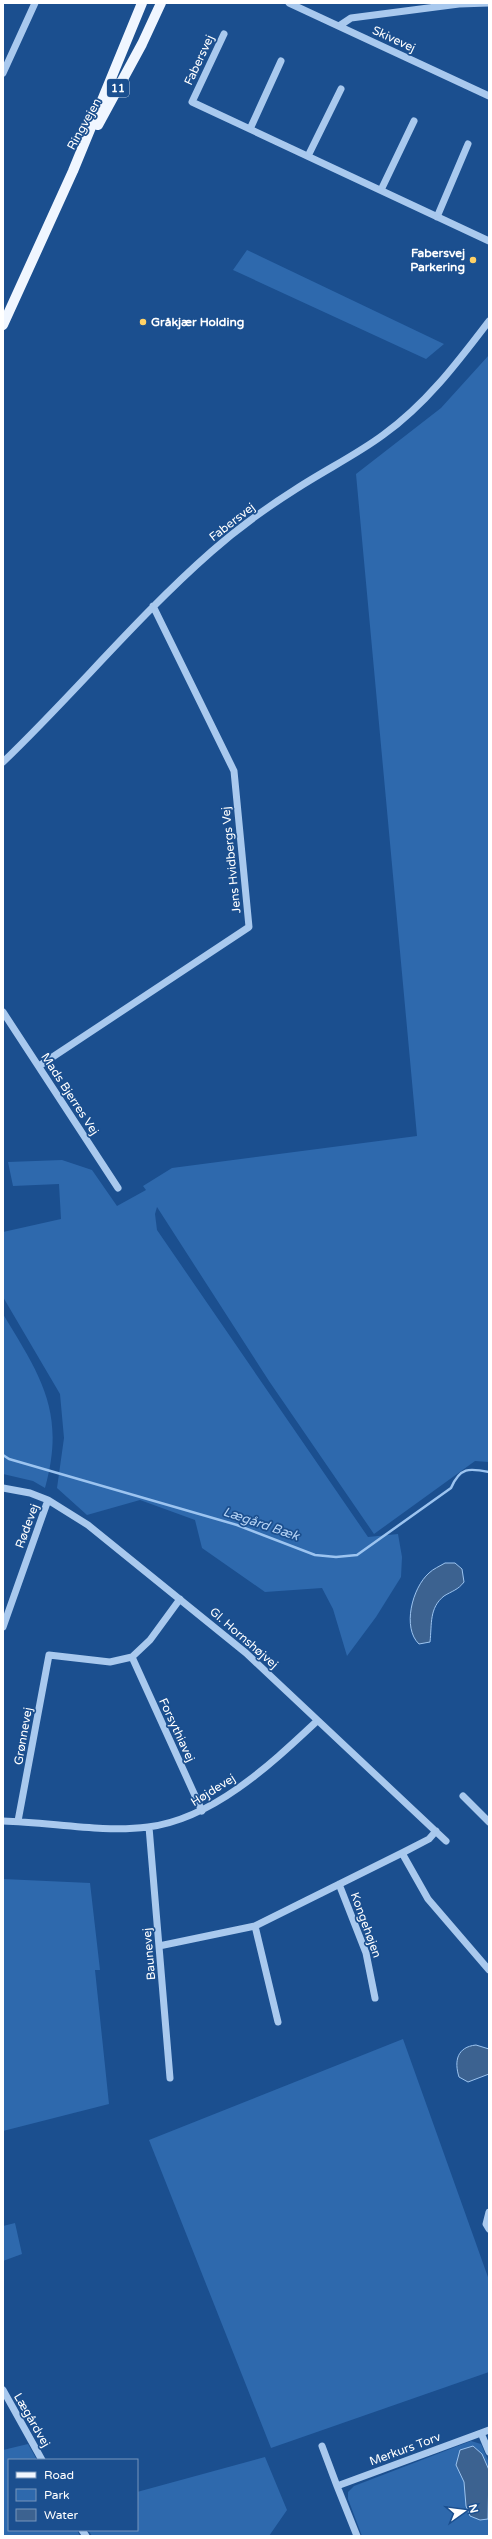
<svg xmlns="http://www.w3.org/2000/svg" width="492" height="2539" viewBox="0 0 492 2539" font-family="'Varela Round',sans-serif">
  <rect width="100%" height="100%" fill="#1b4f8f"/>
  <path fill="#2e69ad" d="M247,250L444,344L426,359L233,270Z
    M489,355V1462L475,1461L374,1534L269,1381L157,1207L155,1214L157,1230L368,1537L398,1534L402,1557L401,1577L376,1617L347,1656L333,1609L322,1588L265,1592L202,1548L195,1520L140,1500L87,1515L57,1488L64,1438L60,1394L3,1297V1232L61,1219L59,1184L13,1186L8,1162L62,1160L92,1170L117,1206L146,1190L143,1186L172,1168L417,1136L356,474L441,408Z
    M3,1314C41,1377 66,1412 45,1488L33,1481L3,1474Z
    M3,1879L90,1883L100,1970H95L109,2104L3,2131Z
    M403,2039L489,2280V2372L271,2448L149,2140Z
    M15,2223L22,2254L3,2261V2226Z
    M471,2441L481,2444L489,2463V2536H362L348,2499V2492L354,2486Z
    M28,2444L37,2460H9V2530H77L80,2536H3V2450Z
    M265,2457L287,2510L269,2536H92L88,2530H137V2492Z"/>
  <path fill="#3c6290" stroke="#9cc4f0" d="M445,1563H455L462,1569L464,1582C458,1590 452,1591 444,1596C429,1608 432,1624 430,1642L419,1644C402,1628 412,1588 429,1573C433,1569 440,1566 445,1563Z
    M476,2045L489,2049V2074L468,2082L459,2077C454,2061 457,2047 476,2045Z
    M473,2446L482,2454L489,2470L488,2519L480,2520L470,2516L466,2506L464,2482L456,2465L460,2450Z"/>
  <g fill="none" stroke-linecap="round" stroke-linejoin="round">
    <path stroke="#9cc4f0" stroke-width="2.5" d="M3,1455L9,1459L237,1525L315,1555L336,1557L357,1555L451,1488C460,1467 469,1468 489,1472"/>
    <path stroke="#a9c9ee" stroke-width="7" d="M289,3L489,96
      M339,26L351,18L459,4L489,3
      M224,34L192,102L489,241
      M3,73L35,3
      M250,129L281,61
      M308,156L341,89
      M381,190L414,121
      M437,217L468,144
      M3,762C74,694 137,617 211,552C237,529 266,508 296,489C325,470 356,455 383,435C426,404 457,363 489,321
      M3,1012L118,1188
      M39,1066L249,927L234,771L153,606
      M3,1488L30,1493L48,1500L88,1525L246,1653L446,1841
      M3,1627L48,1500
      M132,1657L202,1811
      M463,1796L489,1822
      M3,1821C50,1822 102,1833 148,1827C213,1819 271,1764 317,1721
      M18,1821L49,1655L110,1662L132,1657L150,1640L180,1599
      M149,1827L170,2078
      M402,1853L428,1899L489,1970
      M339,1884L366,1953L375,1998
      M255,1926L278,2022
      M159,1946L255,1926L402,1853L429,1839L436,1831
      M489,2212L486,2224L489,2229
      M3,2390L42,2460
      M489,2430L481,2433L489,2452
      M322,2446L337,2486
      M82,2530L86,2536
      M357,2536L337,2486L481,2433"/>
    <path stroke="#f0f6ff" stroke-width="10" d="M98,125L142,44L161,3
      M3,325L73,171L142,3"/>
  </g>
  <g fill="#ffd166" stroke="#1b4f8f" stroke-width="1.5">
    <circle cx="473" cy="260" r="4"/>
    <circle cx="143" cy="322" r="4"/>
  </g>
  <g text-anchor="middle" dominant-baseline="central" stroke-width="3.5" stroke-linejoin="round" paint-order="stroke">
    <rect fill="#1b4f8f" stroke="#bbcadd" stroke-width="1" x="107" y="79" width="22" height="18" rx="3"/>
    <g font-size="11" font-weight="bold" fill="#fff">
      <text x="118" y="88">11</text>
    </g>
    <g font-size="12" fill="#fff" stroke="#1b4f8f">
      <text transform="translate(394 39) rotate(25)">Skivevej</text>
      <text transform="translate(199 60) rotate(-65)">Fabersvej</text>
      <text transform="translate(84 124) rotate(-61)">Ringvejen</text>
      <text transform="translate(232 522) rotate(-38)">Fabersvej</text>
      <text transform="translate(231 860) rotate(-96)">Jens Hvidbergs Vej</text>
      <text transform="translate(70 1094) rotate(57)">Mads Bjerres Vej</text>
      <text transform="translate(27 1526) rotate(-70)">Rødevej</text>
      <text transform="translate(244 1638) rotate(41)">Gl. Hornshøjvej</text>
      <text transform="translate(177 1730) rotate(65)">Forsythiavej</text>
      <text transform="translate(23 1736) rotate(-80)">Grønnevej</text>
      <text transform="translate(213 1790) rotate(-32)">Højdevej</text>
      <text transform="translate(366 1925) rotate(70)">Kongehøjen</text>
      <text transform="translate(149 1954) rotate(-95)">Baunevej</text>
      <text transform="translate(32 2420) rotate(60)">Lægårdvej</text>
      <text transform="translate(405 2449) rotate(-20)">Merkurs Torv</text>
    </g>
    <g font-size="12" font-weight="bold" fill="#fff" stroke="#1b4f8f" text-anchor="end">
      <text x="465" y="253">Fabersvej<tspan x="465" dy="14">Parkering</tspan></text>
      <text x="151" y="322" text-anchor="start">Gråkjær Holding</text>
    </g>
    <g font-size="13" font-style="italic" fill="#b5d3f5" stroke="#1b4f8f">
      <text transform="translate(261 1524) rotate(19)">Lægård Bæk</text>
    </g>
  </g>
  <rect width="492" height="2539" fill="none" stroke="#ffffff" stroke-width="8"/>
  <rect x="8" y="2459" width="130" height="72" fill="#1b4f8f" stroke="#7695bc"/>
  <rect x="16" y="2472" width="20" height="6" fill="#f0f6ff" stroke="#7695bc"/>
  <text x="44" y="2479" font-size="12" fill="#ffffff">Road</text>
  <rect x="16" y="2489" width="20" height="12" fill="#2e69ad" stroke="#7695bc"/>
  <text x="44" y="2499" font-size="12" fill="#ffffff">Park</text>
  <rect x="16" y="2509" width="20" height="12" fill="#3c6290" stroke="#7695bc"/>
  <text x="44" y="2519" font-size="12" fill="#ffffff">Water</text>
  <g transform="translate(464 2511) rotate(76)" stroke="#1b4f8f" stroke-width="3" paint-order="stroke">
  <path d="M0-3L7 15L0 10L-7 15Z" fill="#ffffff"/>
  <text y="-6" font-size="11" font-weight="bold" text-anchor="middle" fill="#ffffff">N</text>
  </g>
</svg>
